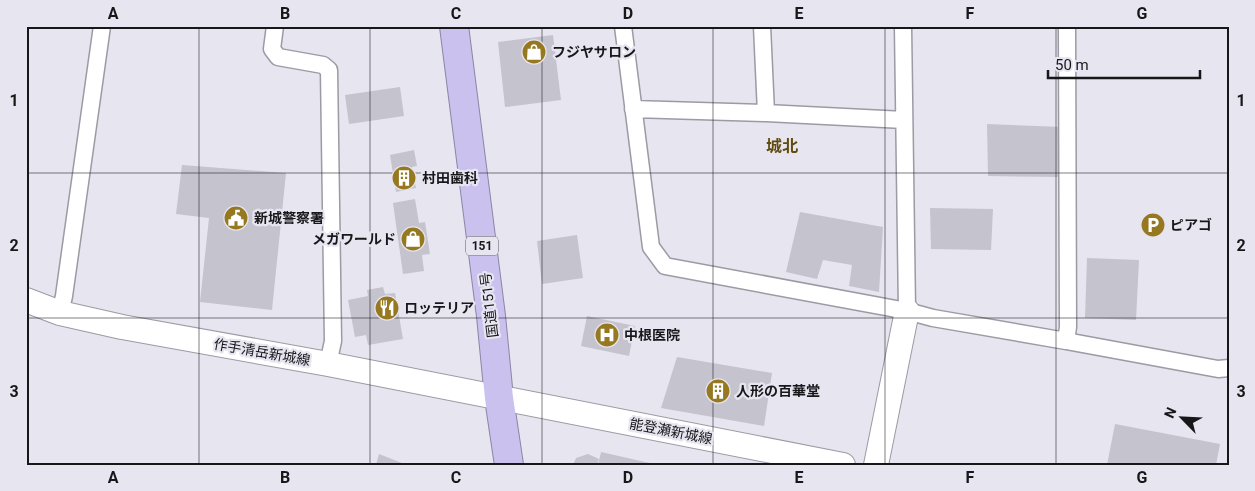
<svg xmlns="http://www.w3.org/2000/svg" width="1255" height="491" viewBox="0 0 1255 491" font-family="Roboto,'Noto Sans JP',sans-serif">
  <rect width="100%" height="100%" fill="#e7e5f0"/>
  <path fill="#c5c3cd" d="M553,35L561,100L505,107L498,42Z
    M400,87L404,116L349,124L345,95Z
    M987,124L1063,127L1059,177L988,176Z
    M414,150L417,166L412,167L416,188L396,192L390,155Z
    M182,165L286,173L272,310L200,302L209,218L176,214Z
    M415,199L419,223L425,222L430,254L422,255L424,271L403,274L393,203Z
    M930,208L993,209L991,250L931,249Z
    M800,212L883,227L879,292L849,286L852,265L823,260L817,279L786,272Z
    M577,235L583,278L542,284L537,241Z
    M1087,258L1139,260L1136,320L1085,318Z
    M383,287L385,294L395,293L403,339L368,345L366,335L355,337L348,300L368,296L367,290Z
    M587,316L635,326L629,356L581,346Z
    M677,357L772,373L764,426L661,408Z
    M1115,424L1220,444L1216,465H1107Z
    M601,452L654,464V465H598Z
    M379,454L407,465H376Z
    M588,454L599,459L597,465H573L576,458Z"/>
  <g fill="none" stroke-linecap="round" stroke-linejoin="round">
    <defs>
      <path id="street" d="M275,26L272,49L278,57L323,65L329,70L333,341L328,364
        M623,26L651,247L665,266L907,311L933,318L1066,341L1068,327L1067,26
        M762,26L766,113
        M903,26L907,311
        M633,109L766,113L904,120
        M60,313L64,296L102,26
        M1066,341L1218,369L1229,368"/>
      <path id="secondary" d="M26,300L60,313L122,327L328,364L843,465
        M876,465L907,311"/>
      <path id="highway" d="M454,26L491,316L499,398L509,465"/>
    </defs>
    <use href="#street" stroke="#9c9aa4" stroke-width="19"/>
    <use href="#secondary" stroke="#9c9aa4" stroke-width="26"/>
    <use href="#highway" stroke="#8b86a4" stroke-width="30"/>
    <use href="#street" stroke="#fff" stroke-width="16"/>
    <use href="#secondary" stroke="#fff" stroke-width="24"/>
    <use href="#highway" stroke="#cac1ef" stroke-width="28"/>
  </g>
  <path fill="none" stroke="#17171a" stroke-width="1" stroke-opacity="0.55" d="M199,26V465M370,26V465M542,26V465M713,26V465M885,26V465M1056,26V465M26,173H1229M26,318H1229"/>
  <defs>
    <symbol id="shop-disc" viewBox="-11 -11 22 22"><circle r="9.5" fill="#95781f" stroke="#e7e5f0"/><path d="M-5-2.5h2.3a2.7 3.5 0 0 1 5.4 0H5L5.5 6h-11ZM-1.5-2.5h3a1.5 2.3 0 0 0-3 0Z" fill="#fff"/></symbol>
    <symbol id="building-disc" viewBox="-11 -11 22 22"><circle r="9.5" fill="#95781f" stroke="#e7e5f0"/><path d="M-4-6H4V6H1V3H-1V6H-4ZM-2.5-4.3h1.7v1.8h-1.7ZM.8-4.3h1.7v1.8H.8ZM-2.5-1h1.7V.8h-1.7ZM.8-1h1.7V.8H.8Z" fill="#fff"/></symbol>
    <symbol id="civic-disc" viewBox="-11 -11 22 22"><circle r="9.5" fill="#95781f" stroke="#e7e5f0"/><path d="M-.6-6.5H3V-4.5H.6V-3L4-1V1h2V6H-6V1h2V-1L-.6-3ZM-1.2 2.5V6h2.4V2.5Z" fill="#fff"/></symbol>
    <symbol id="parking-disc" viewBox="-11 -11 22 22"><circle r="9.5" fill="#95781f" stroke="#e7e5f0"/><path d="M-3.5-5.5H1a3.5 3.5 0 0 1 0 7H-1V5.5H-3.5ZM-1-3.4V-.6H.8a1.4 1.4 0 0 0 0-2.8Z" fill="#fff"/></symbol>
    <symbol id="restaurant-disc" viewBox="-11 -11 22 22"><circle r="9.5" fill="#95781f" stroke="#e7e5f0"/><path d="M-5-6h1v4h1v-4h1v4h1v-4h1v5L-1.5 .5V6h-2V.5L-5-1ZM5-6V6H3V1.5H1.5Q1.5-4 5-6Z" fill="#fff"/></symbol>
    <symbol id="hospital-disc" viewBox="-11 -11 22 22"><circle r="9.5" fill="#95781f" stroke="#e7e5f0"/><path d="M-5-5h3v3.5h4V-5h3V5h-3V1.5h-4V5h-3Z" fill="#fff"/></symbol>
  </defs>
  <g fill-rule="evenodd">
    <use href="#shop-disc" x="520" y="38" width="28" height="28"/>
    <use href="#building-disc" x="390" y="164" width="28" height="28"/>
    <use href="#civic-disc" x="222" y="204" width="28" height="28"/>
    <use href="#parking-disc" x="1139" y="211" width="28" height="28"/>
    <use href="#shop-disc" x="399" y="225" width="28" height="28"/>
    <use href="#restaurant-disc" x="373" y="294" width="28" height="28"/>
    <use href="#hospital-disc" x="593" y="321" width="28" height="28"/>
    <use href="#building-disc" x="704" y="377" width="28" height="28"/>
  </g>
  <g text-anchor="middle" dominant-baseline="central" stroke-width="4.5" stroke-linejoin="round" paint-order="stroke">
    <rect fill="#e7e5f0" stroke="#55555a" stroke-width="1" x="466" y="236.5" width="32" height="19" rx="4"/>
    <g font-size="12" font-weight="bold" fill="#17171a">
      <text x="482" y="246">151</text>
    </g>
    <g font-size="14" font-weight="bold" fill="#17171a" stroke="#e7e5f0" text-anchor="start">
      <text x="552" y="52">フジヤサロン</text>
      <text x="422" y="178">村田歯科</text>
      <text x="254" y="218">新城警察署</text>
      <text x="1170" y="225">ピアゴ</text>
      <text x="396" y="239" text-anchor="end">メガワールド</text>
      <text x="404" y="308">ロッテリア</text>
      <text x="624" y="335">中根医院</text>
      <text x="736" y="391">人形の百華堂</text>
    </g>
    <g font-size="14" fill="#17171a" stroke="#e7e5f0">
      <text transform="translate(489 305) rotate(-97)">国道151号</text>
      <text transform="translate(262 352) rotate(10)">作手清岳新城線</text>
      <text transform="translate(671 431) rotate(11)">能登瀬新城線</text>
    </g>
    <g font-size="16" font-weight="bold" fill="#604c0f" stroke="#e7e5f0">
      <text x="782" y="146">城北</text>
    </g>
  </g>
  <rect width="1255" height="491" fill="none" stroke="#e7e5f0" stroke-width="55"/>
  <g transform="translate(1182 418) rotate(294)" stroke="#e7e5f0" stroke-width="4" paint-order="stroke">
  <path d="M0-4L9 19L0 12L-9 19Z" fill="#17171a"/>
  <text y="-8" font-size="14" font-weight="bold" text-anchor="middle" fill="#17171a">N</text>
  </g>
  <path d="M1048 70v8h152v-8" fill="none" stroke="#17171a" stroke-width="2.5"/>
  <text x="1055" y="70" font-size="15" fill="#17171a" stroke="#e7e5f0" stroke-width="4" paint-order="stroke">50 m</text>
  <rect x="28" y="28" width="1200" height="436" fill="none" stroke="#17171a" stroke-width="2"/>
  <g font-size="16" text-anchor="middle" font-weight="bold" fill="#17171a">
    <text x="113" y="19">A</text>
    <text x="285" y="19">B</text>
    <text x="456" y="19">C</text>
    <text x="628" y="19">D</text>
    <text x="799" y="19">E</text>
    <text x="970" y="19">F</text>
    <text x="1142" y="19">G</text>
    <text x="14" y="106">1</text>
    <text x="1241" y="106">1</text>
    <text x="14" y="251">2</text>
    <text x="1241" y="251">2</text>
    <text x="14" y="397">3</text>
    <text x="1241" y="397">3</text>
    <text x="113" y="483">A</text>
    <text x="285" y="483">B</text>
    <text x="456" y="483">C</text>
    <text x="628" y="483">D</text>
    <text x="799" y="483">E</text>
    <text x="970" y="483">F</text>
    <text x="1142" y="483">G</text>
  </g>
</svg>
